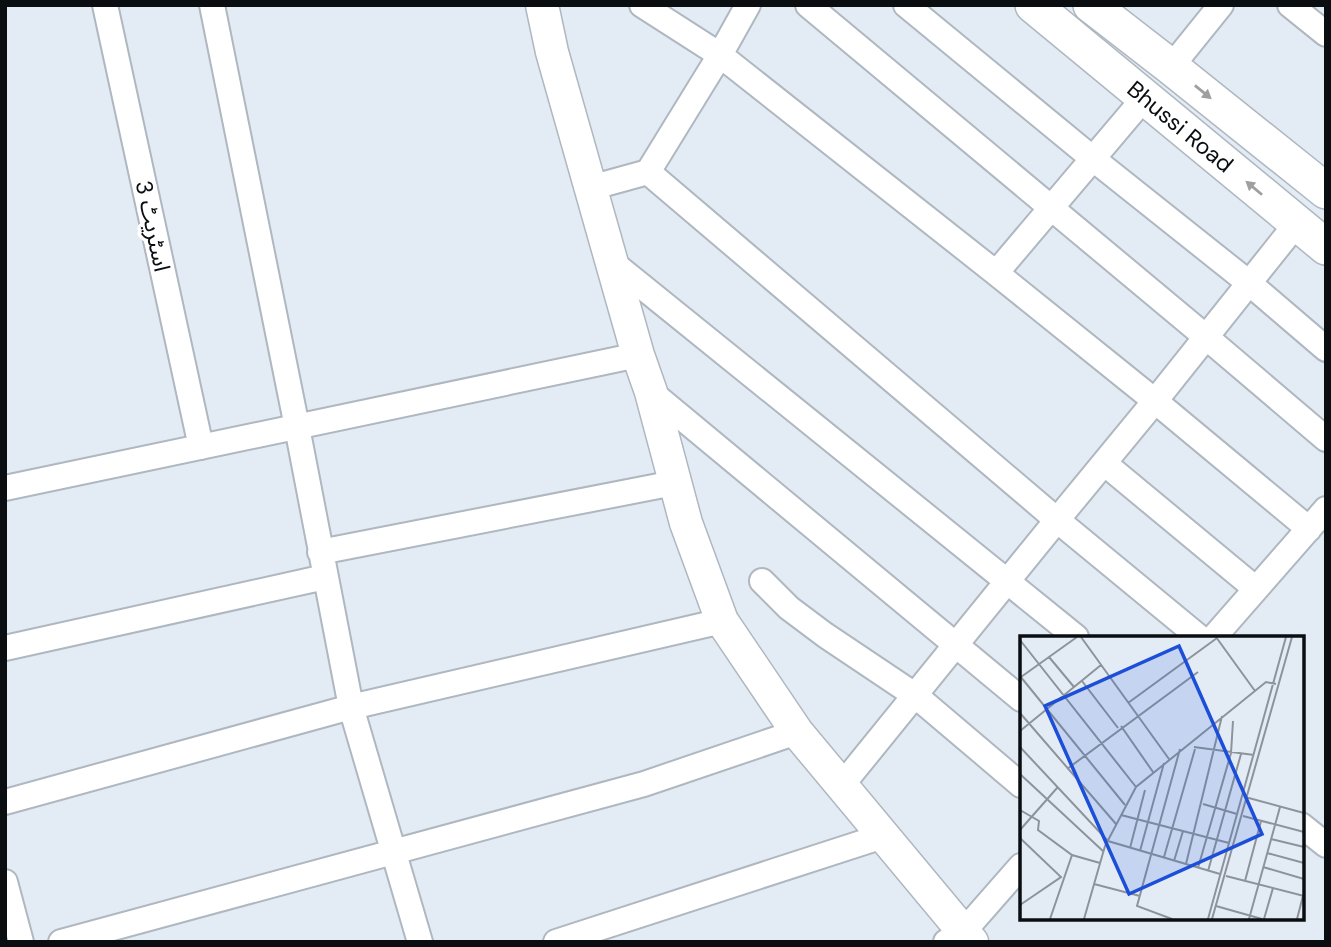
<svg xmlns="http://www.w3.org/2000/svg" width="1331" height="947" viewBox="0 0 1331 947" font-family="'DM Sans','Noto Sans Arabic',sans-serif">
  <rect width="100%" height="100%" fill="#e3ecf5"/>
  <g fill="none" stroke-linecap="round" stroke-linejoin="round">
    <defs>
      <path id="minor" d="M105,5L201,447
        M212,5L297,427L351,707L420,942
        M642,5L720,55L996,273L1155,401L1309,529
        M808,5L1206,337L1326,439
        M906,5L1092,158L1249,283L1326,349
        M1290,5L1326,34
        M1171,67L1221,5
        M648,172L1057,520L1199,637
        M590,188L648,172L720,55L748,5
        M613,263L1076,637
        M996,273L1145,97
        M651,392L1021,699
        M1104,463L1256,589
        M5,488L638,355
        M320,552L674,483
        M762,581L789,608L825,635L916,696L1021,785
        M1214,637L1326,509
        M5,648L325,577
        M842,785L1057,520L1155,401L1297,223
        M5,802L351,707L722,621
        M1301,825L1326,845
        M5,882L21,942
        M61,942L644,784L797,732
        M556,942L883,836
        M946,942L964,931L1021,866"/>
      <path id="tertiary" d="M542,5L552,52L638,355L651,392L686,523L722,621L797,732L972,942"/>
      <g id="secondary">
        <path id="s1" d="M1033,5L1326,247"/>
        <path d="M1091,5L1171,67L1326,191"/>
      </g>
    </defs>
    <use href="#minor" stroke="#afb7c0" stroke-width="28"/>
    <use href="#tertiary" stroke="#afb7c0" stroke-width="35"/>
    <use href="#secondary" stroke="#afb7c0" stroke-width="38"/>
    <use href="#minor" stroke="#fff" stroke-width="24"/>
    <use href="#tertiary" stroke="#fff" stroke-width="32"/>
    <use href="#secondary" stroke="#fff" stroke-width="35"/>
  </g>
  <defs><path id="oneway-solid" d="M-6-.8H1V-3.2L6.5 0L1 3.2V.8H-6Z" transform="scale(1.75)"/></defs>
  <g fill="#9d9fa0">
    <use href="#oneway-solid" transform="translate(1203 92) rotate(39)"/>
    <use href="#oneway-solid" transform="translate(1254 188) rotate(-140)"/>
  </g>
  <g text-anchor="middle" dominant-baseline="central" stroke-width="7" stroke-linejoin="round" paint-order="stroke">
    <g font-size="23" fill="#0b0e11" stroke="#fff">
      <text stroke="none"><textPath href="#s1" startOffset="191">Bhussi Road</textPath></text>
      <text transform="translate(153 226) rotate(78)">اسٹریٹ 3</text>
    </g>
  </g>
  <g transform="translate(1020 636)">
    <rect width="284" height="284" fill="#e3ecf5"/>
    <path fill="none" stroke="#8d939a" stroke-width="2" d="M61,1L149,123M196,1L235,55M0,4L116,151M29,21L54,51M0,40L105,169M1,41L57,1M62,45L98,92M108,67L197,2M0,77L96,188M101,90L133,136M0,95L81,29M0,111L88,205L200,238M174,111L234,119M47,133L178,36M0,138L84,216M225,161L284,177M183,168L217,178M0,174L19,185L18,194L52,219L80,227M101,179L209,207M223,180L284,196M0,194L37,152M0,202L41,241L0,269M251,203L284,211M110,212L125,154M120,215L144,127M247,217L284,227M144,221L175,113M154,225L163,195M166,228L202,80M243,231L284,243M178,232L211,117L213,85M188,235L221,118M206,240L284,260M225,245L241,185M74,248L120,260M196,270L242,283M30,283L52,219M64,283L85,210L116,151L246,46L256,48M152,283L117,270L160,113M188,283L266,1M192,283L272,1M229,283L260,171M244,283L253,252M277,283L283,260"/>
    <path fill="#1d4ed8" fill-opacity="0.15" stroke="#1d4ed8" stroke-width="3.5" d="M159,10L242,198L109,258L25,70Z"/>
    <rect width="284" height="284" fill="none" stroke="#0b0e11" stroke-width="3.5"/>
  </g>
  <rect width="1331" height="947" fill="none" stroke="#0b0e11" stroke-width="14"/>
</svg>
